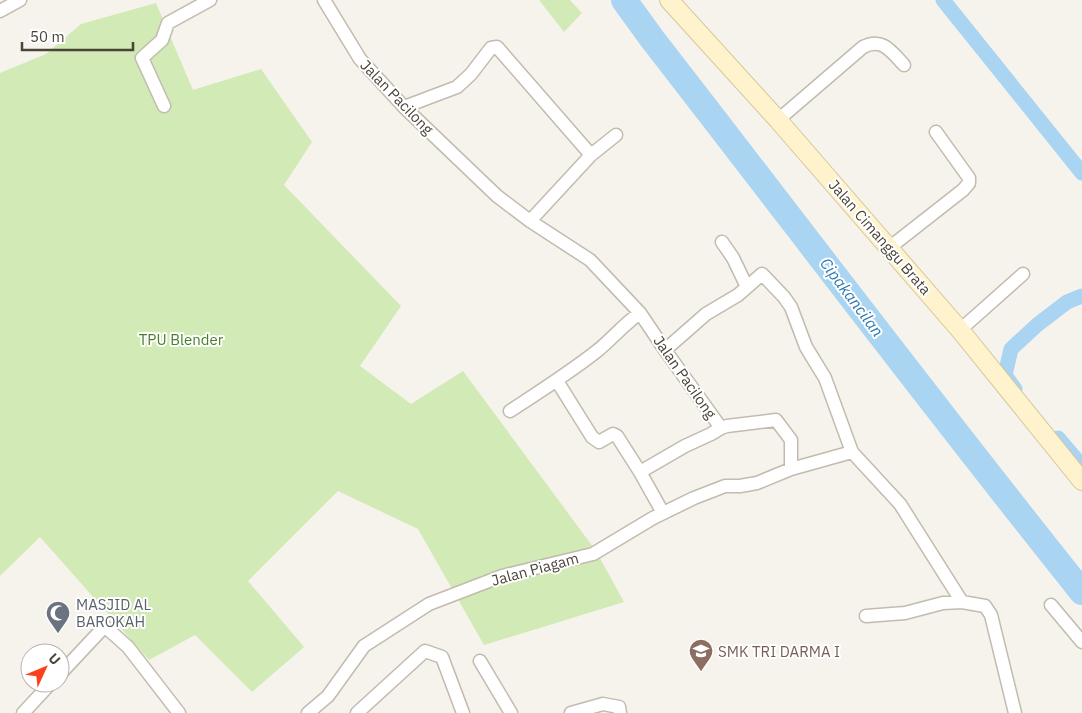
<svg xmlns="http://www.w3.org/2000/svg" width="1082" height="713" viewBox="0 0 1082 713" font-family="'IBM Plex Sans',sans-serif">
  <rect width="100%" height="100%" fill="#f6f3ec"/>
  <path fill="#d2eab5" d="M539,0H570L582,13L564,32Z
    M156,3L193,90L261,69L312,142L284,185L401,306L360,366L411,404L463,371L596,551L624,602L484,645L418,529L338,491L248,581L304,647L252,692L195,635L149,660L40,537L0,576V73L46,54L81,24Z"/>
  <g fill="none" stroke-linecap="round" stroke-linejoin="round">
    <path stroke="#a9d4f2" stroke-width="15" d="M943,0L1082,173
      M1015,389L1005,375L1011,349L1037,325L1067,302L1082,296
      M1058,438L1082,466"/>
    <path stroke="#a9d4f2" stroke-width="26" d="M624,0L653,40C796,224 936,410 1082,592"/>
    <defs>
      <path id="street" d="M324,0L360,59L404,107L497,196L530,221L590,260L640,313L665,350L721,428L727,426L776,420L791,440V469L852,452L900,504L962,602L985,606L991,615L1015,713
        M0,11L20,0
        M164,106L142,58L162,40L168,23L210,0
        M404,107L457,87L471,74L491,48L497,47L591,155
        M778,120L863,47C882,37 891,51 904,65
        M530,221L591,155L616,135
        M722,242L733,258L747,287
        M889,248L963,190L969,183V178L936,132
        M960,330L1023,274
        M665,350L706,314L738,295L762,274L784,297L791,307L806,347L825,378L852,452
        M557,381L592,437L599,442L613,434L617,436L640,472L663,513
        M510,411C539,392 569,373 597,351C612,339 624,324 640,313
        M640,472L685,446L711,434L721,428
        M1051,605L1082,642
        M866,616L905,613L943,603L962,602
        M101,623L128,647L179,713
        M480,661L511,713
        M60,674L104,627
        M23,713L51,683
        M308,713L328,696L364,646L429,604L502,576L593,554L653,518L694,498L725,486H740L757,483L791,469
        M357,713L425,651L442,657L463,713
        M571,713L603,704L619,707L620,713"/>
      <path id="secondary" d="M669,0L778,120L960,330L1082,481"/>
    </defs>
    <use href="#street" stroke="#c2bbae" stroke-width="15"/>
    <use href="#secondary" stroke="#d6c79b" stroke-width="20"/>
    <use href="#street" stroke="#fff" stroke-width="12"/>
    <use href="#secondary" stroke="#fff3cd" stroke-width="18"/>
  </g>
  <defs>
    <symbol id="mosque-pin" viewBox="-11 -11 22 30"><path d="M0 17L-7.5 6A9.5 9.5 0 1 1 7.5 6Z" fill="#6b7280" stroke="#fff"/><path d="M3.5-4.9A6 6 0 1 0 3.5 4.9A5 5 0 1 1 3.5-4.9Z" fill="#fff"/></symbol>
    <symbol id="school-pin" viewBox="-11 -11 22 30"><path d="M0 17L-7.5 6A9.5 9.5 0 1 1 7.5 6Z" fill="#8d6e63" stroke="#fff"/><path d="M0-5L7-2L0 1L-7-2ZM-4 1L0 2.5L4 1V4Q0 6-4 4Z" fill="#fff"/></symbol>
  </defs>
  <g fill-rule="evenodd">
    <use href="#mosque-pin" x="44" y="599" width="28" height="38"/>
    <use href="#school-pin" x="687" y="637" width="28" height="38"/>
  </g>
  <g text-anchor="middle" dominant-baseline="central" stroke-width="4" stroke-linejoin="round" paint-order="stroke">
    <g font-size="15" fill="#4b4439" stroke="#fff">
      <text transform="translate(397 97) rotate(46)">Jalan Pacilong</text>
      <text transform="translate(880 237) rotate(49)">Jalan Cimanggu Brata</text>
      <text transform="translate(685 377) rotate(55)">Jalan Pacilong</text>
      <text transform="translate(535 569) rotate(-15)">Jalan Piagam</text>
    </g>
    <g font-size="15" fill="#4a7f2a" stroke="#fff">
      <text x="181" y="339">TPU Blender</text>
    </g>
    <g font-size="15" fill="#5b616d" stroke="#fff" text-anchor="start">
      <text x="76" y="604">MASJID AL<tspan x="76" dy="17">BAROKAH</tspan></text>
    </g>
    <g font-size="15" fill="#785e54" stroke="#fff" text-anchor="start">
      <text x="718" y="651">SMK TRI DARMA I</text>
    </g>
    <g font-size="16" font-style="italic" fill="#2e7ab2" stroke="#fff">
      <text transform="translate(852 297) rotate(53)">Cipakancilan</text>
    </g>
  </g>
  <g transform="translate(45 668) rotate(46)"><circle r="24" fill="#ffffff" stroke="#b7b4b0"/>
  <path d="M0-4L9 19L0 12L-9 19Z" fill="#fc3f1d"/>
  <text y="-8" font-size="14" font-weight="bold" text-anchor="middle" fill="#4b4439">U</text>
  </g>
  <path d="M22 42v8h111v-8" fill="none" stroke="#4b4439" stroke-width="2.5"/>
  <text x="30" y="42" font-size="15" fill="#4b4439" stroke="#ffffff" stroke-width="4" paint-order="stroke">50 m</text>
</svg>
